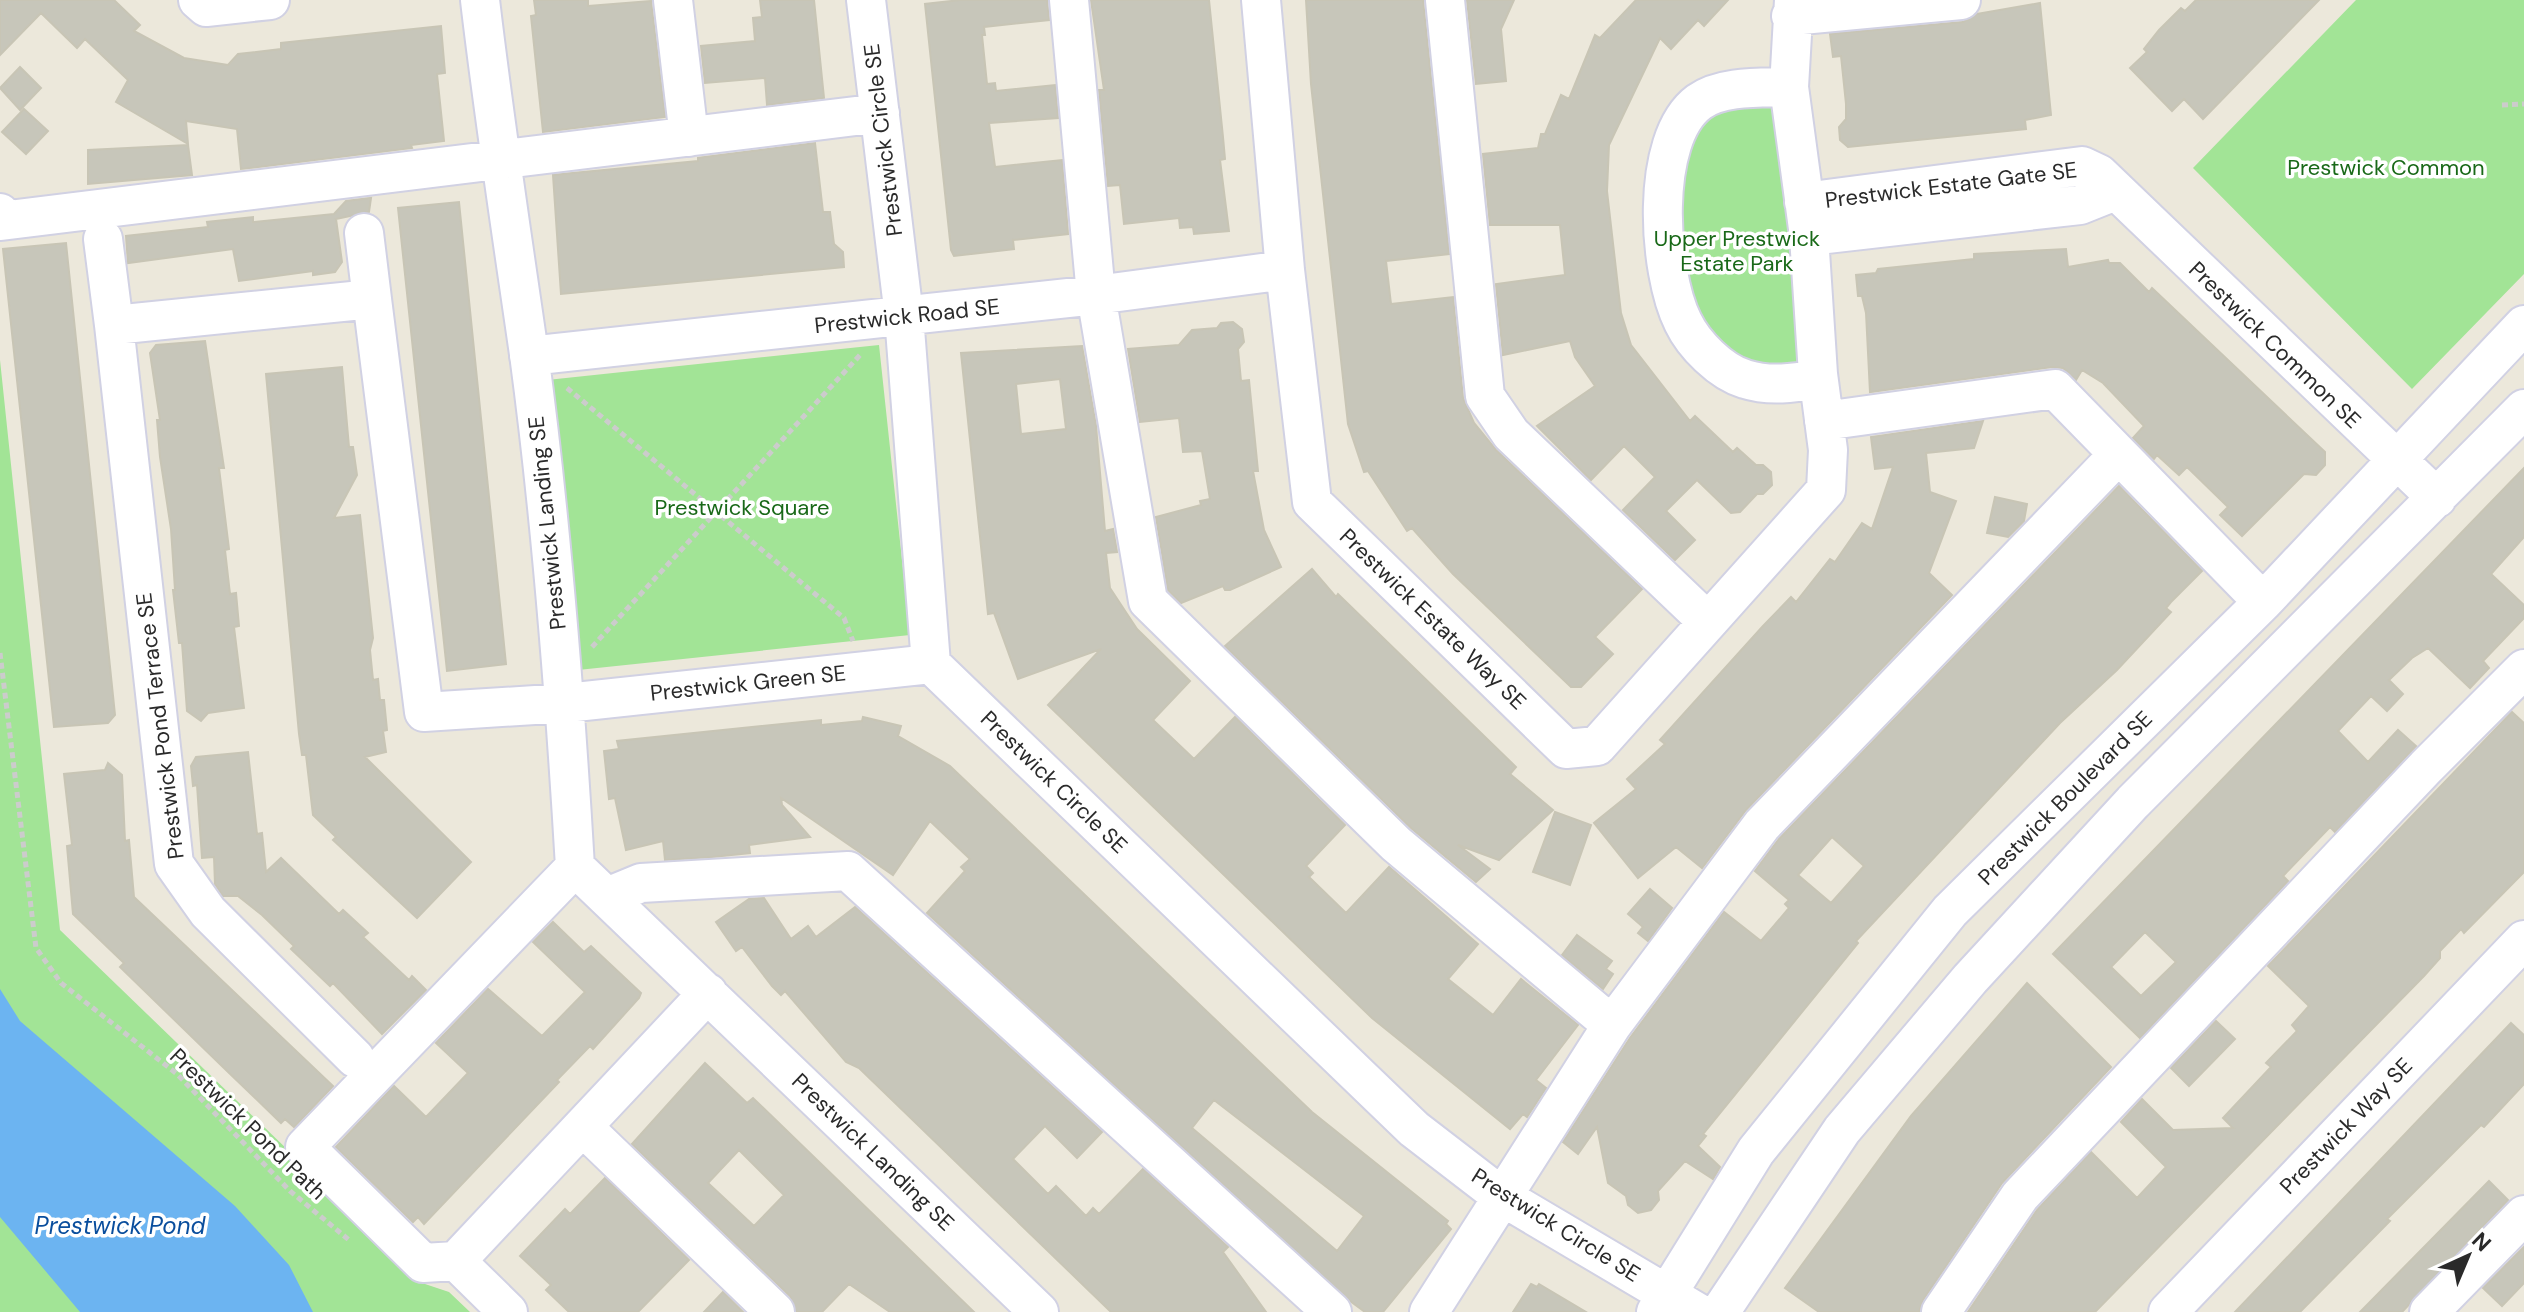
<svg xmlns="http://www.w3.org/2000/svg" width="2524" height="1312" viewBox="0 0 2524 1312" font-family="'DM Sans',sans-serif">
  <rect width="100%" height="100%" fill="#ece8db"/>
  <path fill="#a2e496" d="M2356,0H2524V274L2412,389L2193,168Z
    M1789,87L1818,374L1710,357L1666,265L1681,121Z
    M879,345L910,635L578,670L547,380Z
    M0,360L60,930L408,1266L419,1282L449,1292L470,1312H0Z"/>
  <path fill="#6cb4f1" d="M0,989L20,1021L235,1206L289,1265L313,1312H80L0,1217Z"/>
  <path fill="#c7c6ba" stroke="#c8c5b5" stroke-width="2" fill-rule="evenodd" d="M0,0H114L140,25L134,31L184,58L228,65L238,54L281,49V43L441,26L445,73L437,74L444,141L411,145L412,148L241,169L237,129L186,121L188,144L116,102L128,80L85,39L77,48L41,13L0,55Z
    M534,0H588V6L651,1L665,117L543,132L531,16L536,15Z
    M760,0H814L824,98L767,105L765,78L705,83L701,46L755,41L753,18L762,17Z
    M960,0H1047L1049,20L984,27L985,35H982L987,84L995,83L996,91L1055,85L1058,118L989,123L995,167L1062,160L1068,234L1013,240L1014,249L954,256L951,250L925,4Z
    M1091,0H1209L1223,137L1225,159L1220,160L1229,231L1194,234L1193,227L1180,228L1179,218L1124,224L1120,185L1108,186L1099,90H1104Z
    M1306,0H1423L1449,254L1386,261L1391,304L1453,297L1463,398L1474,423L1496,450L1642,589L1595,637L1613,654L1581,687H1571L1453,574L1412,528L1407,531L1368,471L1364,472L1348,424L1311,84Z
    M1467,0H1514L1501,29L1506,81L1476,84Z
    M1636,0H1728L1704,26L1698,20L1671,49L1660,38L1609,145L1607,191L1621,313L1631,345L1690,421L1695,416L1733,452L1737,448L1756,465H1763L1771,472L1772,485L1763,494H1757L1740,512L1731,513L1697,480L1666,511L1695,540L1675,560L1623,510L1655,477L1624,446L1591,480L1537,426L1595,386L1575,357L1570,341L1503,355L1496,284L1565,275L1560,225H1490L1483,154L1538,148L1541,134H1545L1561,95L1569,99L1595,35L1600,38Z
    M2196,0H2319L2203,119L2184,99L2172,111L2130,68L2147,52L2144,49L2159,30L2181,8L2185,11Z
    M2040,3L2051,115L2025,120L2026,129L1848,147L1840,140L1839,127L1846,119V104L1841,56L1833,57L1830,34L1963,22L1977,14Z
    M20,67L41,88L20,110L0,88Z
    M24,109L48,131L26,154L2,132Z
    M815,143L823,212H830L834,244L843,252L844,267L561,294L553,175L698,161V158Z
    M188,145L192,175L88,184V150Z
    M371,198L369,212L336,219L342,262L335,272L313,275V271L239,281L233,249L128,263L126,236L208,227L207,222L253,217V222L334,214L346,201Z
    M459,202L506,664L447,671L398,208Z
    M66,243L115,715L108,723L54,727L3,249Z
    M2066,249L2068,267L2108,260L2109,263H2120L2149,292L2152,288L2325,452V465L2316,475L2304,474L2242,536L2220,515L2228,507L2187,467L2179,475L2157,455L2154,459L2133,438L2144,426L2103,383L2082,370L2076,380L2063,368L2052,367L1870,392L1866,313L1862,296H1858L1856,275L1876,273L1878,269L1974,259V254Z
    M1233,322L1242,329L1244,342L1238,349L1241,381L1249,380L1258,471H1253L1264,530L1281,567L1230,590H1225L1223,586L1181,603L1168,590L1156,517L1201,505L1200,501L1210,499L1202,451L1183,452L1179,418L1140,422L1128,349L1179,345L1192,330L1217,328L1221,323Z
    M205,341L224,468H219L229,549L225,550L230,594L236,593L239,626L234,627L244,708L208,713L201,721L187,711L182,643H179L173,590H175L171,529L160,457L157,420H160L150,353L156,345Z
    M1082,346L1096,426L1105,531L1113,529L1117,552L1106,553L1110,588L1137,629L1190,681L1153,720L1194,759L1235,717L1345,825L1306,866L1313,873L1309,877L1346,913L1389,867L1478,944L1448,979L1493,1015L1521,979L1578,1025L1536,1080L1546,1088L1527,1117L1523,1114L1510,1129L1372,1018L1048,705L1101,649L1018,679L994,613L988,614L961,353ZM1060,379L1066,429L1021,434L1016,384Z
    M342,367L349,447H353L357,475L334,518L360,515L373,638L370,650L373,680L378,679L380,700H384L387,730L383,731L386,752L365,757L471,862L417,918L333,840L336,837L313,815L306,755H302L299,734L266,374Z
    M1983,421L1974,448L1926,453L1930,492L1956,501L1929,573L1952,595L1746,810L1702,868L1676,847L1638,878L1594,823L1636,789L1627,779L1665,744L1660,740L1763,626L1791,597L1796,602L1830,559L1835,562L1862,523L1872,529L1893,467L1875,469L1871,437Z
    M2524,468V537L2491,574L2524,605V618L2483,661L2489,668L2470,688L2428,648L2412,658L2389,680L2403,694L2387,711L2371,696L2338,731L2368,762L2398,730L2416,746L2335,832L2330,827L2283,876L2288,881L2140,1038L2053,954ZM2145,932L2176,962L2141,996L2111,967Z
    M2119,486L2202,571L2171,602L2166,608L2171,612L2117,670L2060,723L1856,941L1858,943L1703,1134L1706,1136L1698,1146L1720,1167L1713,1179L1685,1161L1658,1191L1659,1200L1651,1210L1638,1213L1628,1205L1626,1196L1608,1183L1597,1127L1578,1154L1563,1142L1630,1038L1724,912L1761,941L1789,908L1785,904L1789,900L1755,871L1779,839ZM1832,837L1864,866L1831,903L1798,875Z
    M1995,497L2027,504L2024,521L2008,537L1987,533Z
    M1312,569L1336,597L1338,594L1516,767L1510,774L1553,810L1499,860L1458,845L1490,869L1476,882L1411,828L1225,646Z
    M2512,712L2524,723V872L2464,933L2461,929L2440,951V958L2424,976L2095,1312H1968L2037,1210L2091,1152L2137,1198L2166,1167L2121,1122L2142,1099L2173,1130L2233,1128L2223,1118L2271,1067L2266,1063L2297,1031L2292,1025L2309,1006L2268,966Z
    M863,717L901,726L898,736L950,766L1312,1112L1448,1221L1446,1224L1451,1229L1383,1312H1365L1350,1301L927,913L965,871L961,867L970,859L930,821L893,875L781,798L782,805L810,837L749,845L750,853L712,857L665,860L663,841L626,850L615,798L609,799L604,751L619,749L617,741L821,720V725L862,721ZM1214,1100L1364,1216L1337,1251L1192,1128Z
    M248,752L257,834L262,833L266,872L281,858L339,914L343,910L368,933L363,937L409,980L412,976L426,990L382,1034L333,983L330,986L291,949L294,946L262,915L238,896H223L215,884L214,857L202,858L197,785L193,786L191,766L196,757Z
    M108,763L122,775L125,841L129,840L134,897L333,1086L294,1127L285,1119L281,1123L226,1070L120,967L124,963L73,914L67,846L72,845L64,774L105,770Z
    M1555,812L1591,825L1570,885L1533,872Z
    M1650,889L1672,908L1648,941L1638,933L1643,927L1628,914Z
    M764,898L791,939L808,926L816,937L855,907L1102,1132L1077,1158L1045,1126L1013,1159L1048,1194L1056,1186L1086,1216L1093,1208L1099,1214L1143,1169L1228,1247L1223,1252L1266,1312H1111L859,1068L846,1062L785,991L781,995L772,986L742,947L736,951L716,922L749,899Z
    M553,922L584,952L591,946L641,993L639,998L593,1049L590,1046L557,1080L559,1082L424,1224L418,1217L413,1222L336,1147L394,1086L426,1117L468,1073L436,1043L488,989L542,1036L585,992L533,942Z
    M1577,935L1612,961L1606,969L1613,974L1603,989L1562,955Z
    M2027,983L2111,1067L2002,1183L1923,1300L1919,1312H1819L1785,1288L1911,1116Z
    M2216,1021L2235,1039L2189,1086L2171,1068Z
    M2511,1023L2524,1035V1084L2484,1127L2481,1125L2387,1219L2390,1221L2300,1312H2235Z
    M705,1063L747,1103L753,1098L974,1312H890L849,1284L822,1312H796L790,1296L632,1144ZM739,1150L784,1195L754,1226L708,1183Z
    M605,1178L689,1260L638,1312H569L546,1290L551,1285L520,1256L565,1209L570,1214Z
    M2489,1181L2508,1200L2402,1312H2360Z
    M2524,1247V1283L2502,1306L2483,1288Z
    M1531,1284L1537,1287L1539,1284L1586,1312H1513Z
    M723,1292L743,1312H704Z"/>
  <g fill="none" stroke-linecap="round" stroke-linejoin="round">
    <defs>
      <path id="minor" d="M198,0L206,7L270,0
        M480,0C494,119 512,236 529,354C552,524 565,696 575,867L1039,1312
        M673,0L689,137
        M866,0L904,316L931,664L1414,1129L1501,1196L1697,1312
        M1069,0L1096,295L1148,601L1396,844L1612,1025
        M1261,0L1285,270L1312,502L1566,749L1597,746L1826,490L1828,450L1818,374L1809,236L1789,87L1794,0
        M1445,0L1485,396L1511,434L1708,622
        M1791,16L1961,0
        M1789,87C1763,88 1722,85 1699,102C1649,139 1658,272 1683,322C1694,345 1721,372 1745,379C1770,387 1794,383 1818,379
        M1804,202L2082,166L2099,174L2437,498
        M0,213L1,221L880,113
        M364,233L372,299
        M1809,236L2080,205L2115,191
        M103,239L114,325
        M529,356L1096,295L1285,270
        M1824,421L2055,389L2263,602
        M607,897L641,883L848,871L1332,1312
        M355,1058L208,912L174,864L114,325L372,299L424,712L566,703L931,664
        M583,1127L775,1312
        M456,1261L423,1263L305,1147L575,867
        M508,1312L456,1261L708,993
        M1429,1312L1612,1025L1762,825L2118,455
        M1656,1312L1756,1151L1950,911L2263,602L2524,325
        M1720,1312L1842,1130L1970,979L2133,802L2524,409
        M1941,1312L2020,1196L2426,767L2524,669
        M2168,1312L2524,940
        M2429,1312L2524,1215"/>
    </defs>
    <use href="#minor" stroke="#d1d1e3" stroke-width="42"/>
    <path stroke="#ccc" stroke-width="5" stroke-dasharray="6 4" stroke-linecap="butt" d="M2502,105L2524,104
      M567,388L844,618L853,641
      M592,647L861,354
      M0,653L36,948L61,983L177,1074L290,1191L349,1240"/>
    <use href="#minor" stroke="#fff" stroke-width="38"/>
  </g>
  <g text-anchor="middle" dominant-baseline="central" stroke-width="7" stroke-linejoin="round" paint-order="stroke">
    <g font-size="22" fill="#2a2a2a" stroke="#fff">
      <text transform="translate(883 140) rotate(-97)">Prestwick Circle SE</text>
      <text transform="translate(1951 185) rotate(-7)">Prestwick Estate Gate SE</text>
      <text transform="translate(907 316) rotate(-6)">Prestwick Road SE</text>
      <text transform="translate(2275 345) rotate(44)">Prestwick Common SE</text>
      <text transform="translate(547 523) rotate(-96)">Prestwick Landing SE</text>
      <text transform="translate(1433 619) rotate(44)">Prestwick Estate Way SE</text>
      <text transform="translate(748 683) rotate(-6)">Prestwick Green SE</text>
      <text transform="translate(160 726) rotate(-97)">Prestwick Pond Terrace SE</text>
      <text transform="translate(1054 782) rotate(44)">Prestwick Circle SE</text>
      <text transform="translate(2065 798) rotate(-45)">Prestwick Boulevard SE</text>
      <text transform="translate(248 1124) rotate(44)">Prestwick Pond Path</text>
      <text transform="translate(2346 1126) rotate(-46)">Prestwick Way SE</text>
      <text transform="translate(873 1152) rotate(44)">Prestwick Landing SE</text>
      <text transform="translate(1556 1225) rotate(32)">Prestwick Circle SE</text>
    </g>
    <g font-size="22" fill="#196918" stroke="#fff">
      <text x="2386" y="167">Prestwick Common</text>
      <text x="1737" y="238">Upper Prestwick<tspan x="1737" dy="25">Estate Park</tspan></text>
      <text x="742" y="507">Prestwick Square</text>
    </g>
    <g font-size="24" font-style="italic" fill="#0a4e9d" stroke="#fff">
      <text x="120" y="1225">Prestwick Pond</text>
    </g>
  </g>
  <g transform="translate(2468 1256) rotate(44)" stroke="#ffffff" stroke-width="6" paint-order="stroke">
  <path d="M0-6L14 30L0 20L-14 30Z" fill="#2a2a2a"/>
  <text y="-12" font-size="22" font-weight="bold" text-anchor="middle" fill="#2a2a2a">N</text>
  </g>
</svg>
